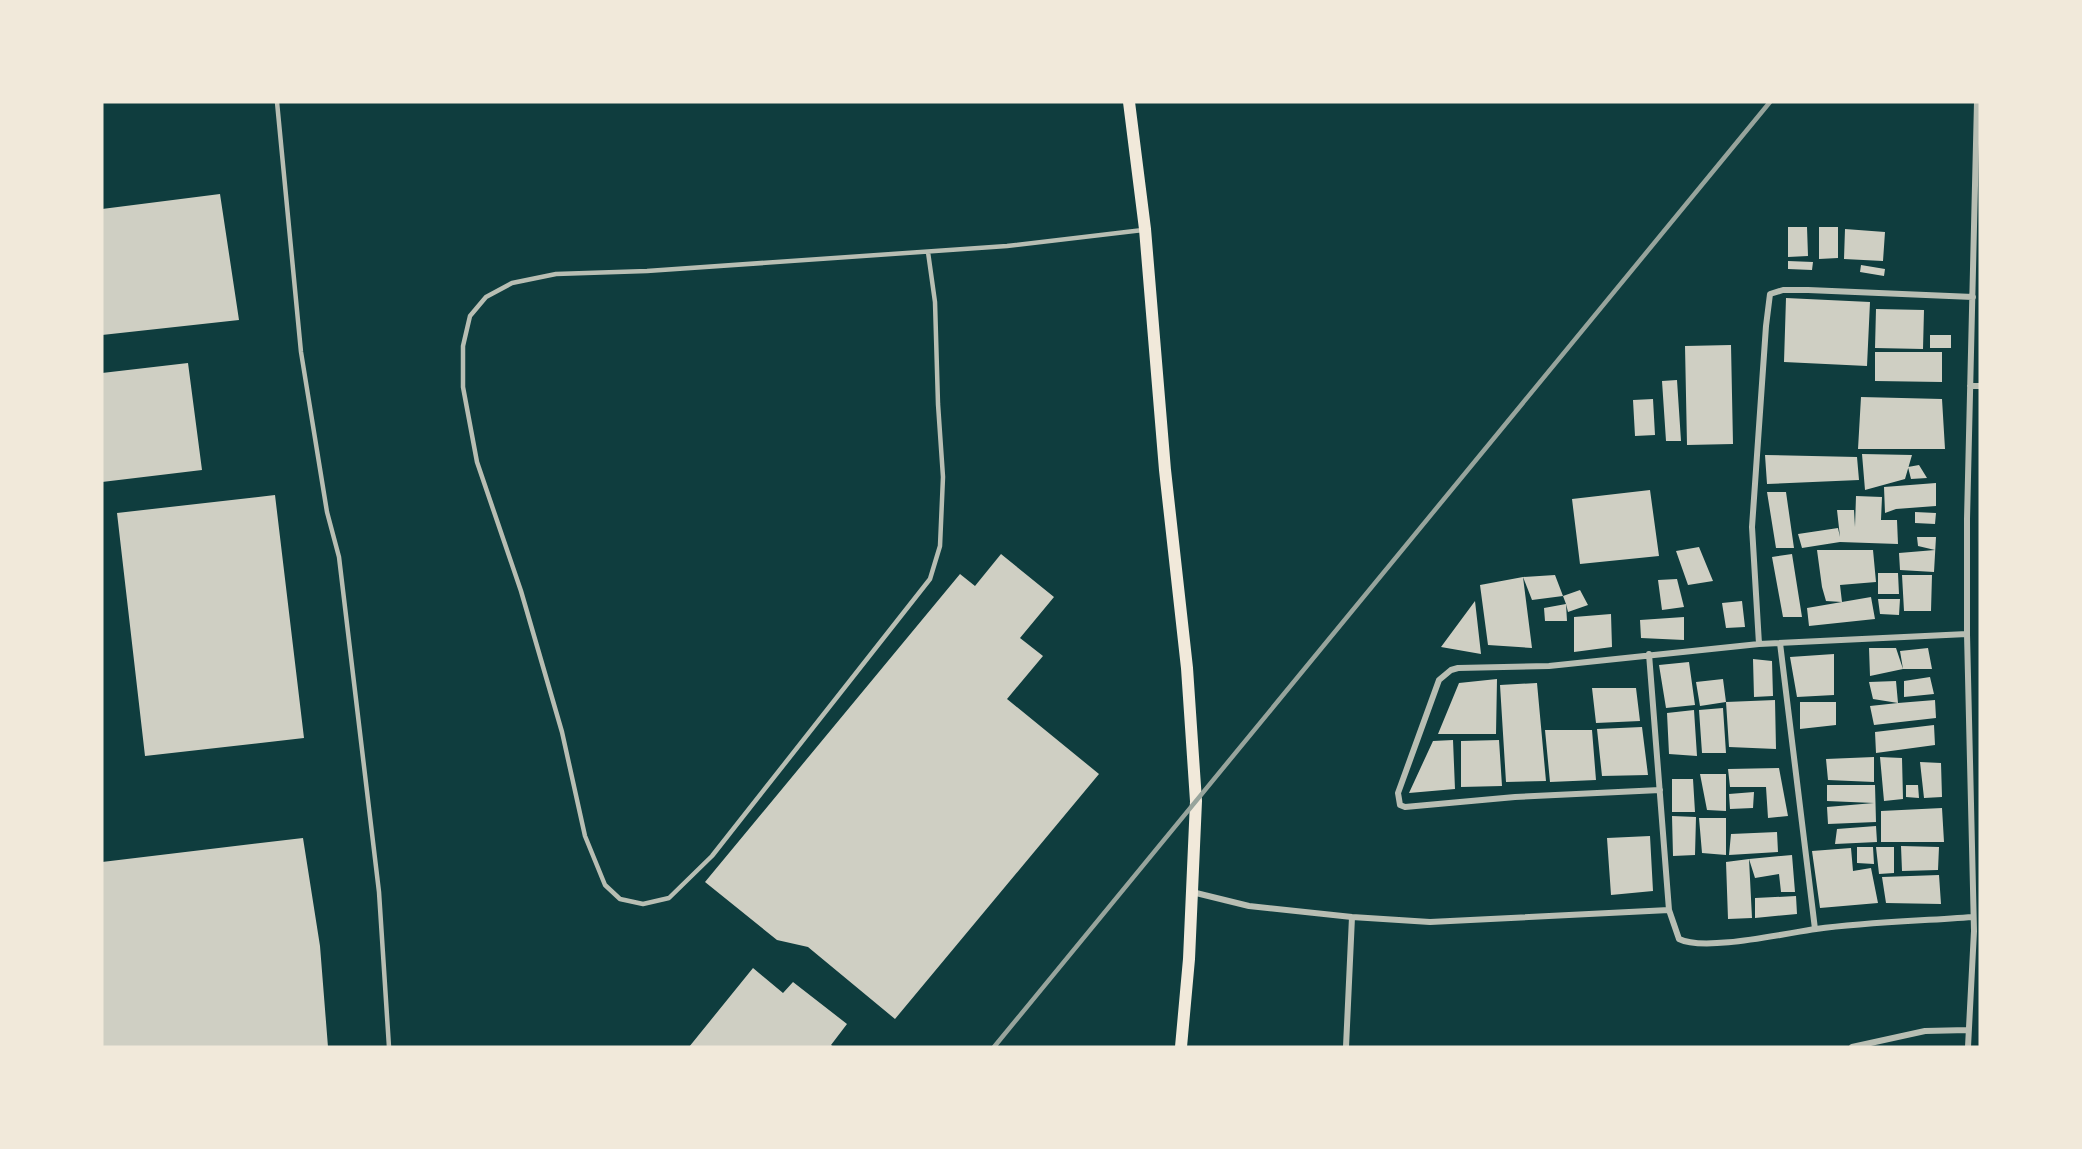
<svg xmlns="http://www.w3.org/2000/svg" width="2082" height="1149" viewBox="0 0 2082 1149" font-family="'DejaVu Sans',sans-serif">
  <rect width="100%" height="100%" fill="#0f3d3e"/>
  <path fill="#cfcfc3" d="M220,194L239,320L102,335V209Z
    M1788,227H1807L1808,256L1788,257Z
    M1819,227H1838V258L1819,259Z
    M1845,229L1885,232L1883,261L1844,259Z
    M1788,261L1813,262L1812,270L1788,269Z
    M1861,265L1885,269L1884,276L1860,272Z
    M1786,298L1870,302L1867,366L1784,362Z
    M1876,309L1924,310L1923,349L1875,348Z
    M1930,335H1951V348H1930Z
    M1731,345L1733,444L1687,445L1685,346Z
    M1875,352H1942V382L1875,381Z
    M188,363L202,470L102,482V373Z
    M1677,380L1681,441H1666L1662,381Z
    M1861,397L1942,399L1945,449H1858Z
    M1653,399L1655,435L1635,436L1633,400Z
    M1862,454L1912,455L1905,479L1865,490Z
    M1765,455L1857,457L1859,480L1767,484Z
    M1919,465L1927,478L1911,479L1908,467Z
    M1936,483V506L1896,509L1885,513L1884,487Z
    M1650,490L1659,556L1580,564L1572,499Z
    M1767,492H1786L1794,548H1776Z
    M275,495L304,738L145,756L117,513Z
    M1856,496L1882,497L1881,520H1897L1898,544L1840,542L1802,548L1798,534L1838,528L1840,537L1837,510H1854L1855,527Z
    M1915,512L1936,513L1935,524L1915,523Z
    M1917,537H1936L1934,572L1900,570L1899,553L1935,550L1918,546Z
    M1699,547L1713,581L1688,585L1676,551Z
    M1817,550H1873L1876,582L1840,585L1842,602L1826,601L1822,587Z
    M1001,554L1054,597L1020,638L1043,656L1007,699L1099,774L895,1019L808,947L777,940L705,882L960,574L975,586Z
    M1792,554L1802,617H1783L1772,557Z
    M1878,573H1898L1899,594H1878Z
    M1555,575L1563,596L1580,590L1588,605L1568,612L1566,604L1567,621H1545L1544,608L1566,604L1563,596L1532,600L1523,577L1532,648L1488,645L1480,585L1523,577Z
    M1902,575H1932L1931,611H1904Z
    M1677,579L1684,607L1662,610L1658,580Z
    M1871,597L1875,619L1809,626L1807,608Z
    M1878,599H1900L1899,615L1880,614Z
    M1475,601L1481,654L1441,647Z
    M1742,601L1745,627L1726,628L1722,603Z
    M1611,614L1612,647L1574,652V617Z
    M1684,617V640L1641,638L1640,620Z
    M1869,648H1896L1903,669L1870,676Z
    M1928,648L1932,669H1903L1900,651Z
    M1834,654V695L1797,697L1790,657Z
    M1753,659L1772,661L1773,696L1754,697Z
    M1689,662L1695,705L1666,708L1659,665Z
    M1930,677L1934,694L1904,697V681Z
    M1497,679L1496,734H1438L1459,683Z
    M1723,679L1726,702L1775,700L1776,749L1729,747L1726,702L1700,706L1696,682Z
    M1896,681L1898,703L1935,700L1936,718L1874,725L1870,706L1898,703L1873,699L1869,682Z
    M1537,683L1546,781L1506,782L1500,685Z
    M1592,688H1636L1640,721L1596,723Z
    M1800,702H1836V725L1800,729Z
    M1723,708L1726,753H1702L1699,710Z
    M1694,710L1697,756L1669,754L1667,713Z
    M1934,725L1935,745L1876,753L1875,732Z
    M1642,727L1648,775L1602,776L1597,729Z
    M1545,730H1592L1596,780L1550,782Z
    M1453,740L1455,789L1409,793L1433,741Z
    M1499,740L1502,786L1461,787V741Z
    M1874,757V782L1828,780L1826,759Z
    M1880,757L1902,758L1903,799L1884,801Z
    M1920,762L1941,763L1942,797L1924,798Z
    M1779,768L1788,816L1768,818L1766,787H1730L1728,769Z
    M1700,774H1726V811L1707,810Z
    M1672,779H1693L1695,812H1672Z
    M1827,785H1875L1876,822L1828,824L1827,807L1874,803L1827,801Z
    M1906,785H1918L1919,798L1906,797Z
    M1754,792L1753,808L1730,809L1729,794Z
    M1942,808L1944,842H1881V811Z
    M1672,816L1696,817L1695,855L1673,856Z
    M1699,818H1726V855L1702,853Z
    M1876,826L1877,842L1835,844L1837,829Z
    M1777,832L1778,852L1729,855L1731,834Z
    M1650,836L1653,891L1611,895L1607,838Z
    M303,838L320,946L328,1047H102V862Z
    M1901,846L1939,847L1938,870L1902,871Z
    M1857,847H1873L1874,864L1857,863Z
    M1876,847H1894V873L1879,874Z
    M1851,848L1853,871L1871,868L1878,903L1820,908L1812,851Z
    M1792,855L1795,892H1781L1779,874L1755,878L1749,859Z
    M1749,859L1752,918L1728,919L1726,862Z
    M1939,875L1941,904L1886,903L1882,877Z
    M1796,896L1797,914L1755,918V898Z
    M753,968L783,993L793,982L847,1024L831,1045L834,1047H689Z"/>
  <g fill="none" stroke-linecap="round" stroke-linejoin="round">
    <path stroke="#b8beb3" stroke-width="4.5" d="M277,102L301,352L327,512L339,557L379,892L389,1047
      M928,252L935,302L938,404L943,477L940,546L930,579L712,856L669,898L643,904L620,899L605,885L585,836L562,732L521,591L477,462L463,387V346L470,316L486,297L512,283L556,274L647,271L1007,246L1143,230"/>
    <path stroke="#b8beb3" stroke-width="6" d="M1970,386H1980
      M1780,643L1815,929
      M1759,644L1752,527L1766,326L1770,294L1783,290H1808L1973,297
      M1649,654L1669,910L1679,939C1704,952 1786,933 1816,929C1868,922 1921,921 1973,917
      M1660,790L1515,797L1405,807L1400,805L1398,793L1439,680L1451,670L1458,668L1549,666L1759,644L1967,634
      M1192,892L1249,906L1352,917L1430,922L1669,910
      M1346,1047L1352,917
      M1852,1047L1925,1031L1968,1030
      M1968,1047L1974,931L1967,634V519L1977,102"/>
    <path stroke="#f1e9da" stroke-width="12" d="M1129,102L1145,229L1165,470L1187,668L1196,801L1189,959L1181,1047"/>
    <path stroke="#97a49c" stroke-width="4.5" d="M994,1047L1770,102"/>
  </g>
  <rect width="2082" height="1149" fill="none" stroke="#f1e9da" stroke-width="207"/>
</svg>
